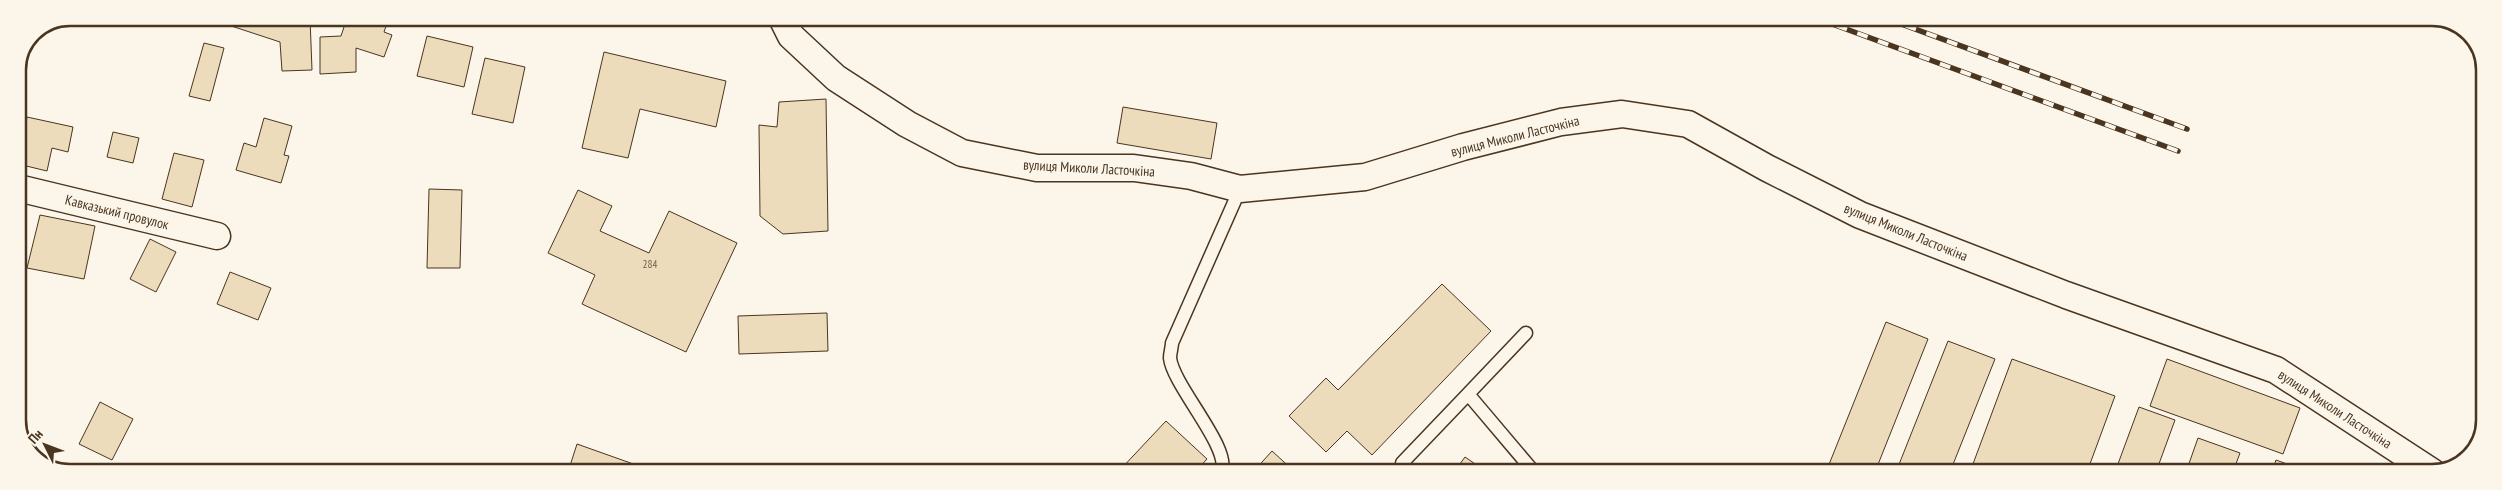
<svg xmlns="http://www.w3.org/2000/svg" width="2502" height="490" viewBox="0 0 2502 490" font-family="'PT Sans Narrow',sans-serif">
  <rect width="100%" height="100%" fill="#fbf6e9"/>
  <path fill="#ecdcbc" stroke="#4a3520" d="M214,18H310L312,70L282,71L280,42L213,20Z
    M347,18H389L384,32L392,35L384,57L356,48V72L320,74V37L341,36Z
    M427,36L473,47L464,87L417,76Z
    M204,43L224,48L210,101L189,96Z
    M604,52L726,81L716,127L640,109L628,158L582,148Z
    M485,58L525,67L513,123L472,114Z
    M826,99L828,231L783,234L760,216L759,125L777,127L779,102Z
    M1123,107L1217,123L1211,159L1117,143Z
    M27,117L73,127L68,152L52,148L47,171L18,164Z
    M264,118L292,126L284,155L289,156L281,183L236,170L244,143L256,147Z
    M113,132L139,138L133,163L107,157Z
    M174,153L204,160L192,207L162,199Z
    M429,189L462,190L460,268H427Z
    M578,190L612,206L600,231L649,253L669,211L737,243L686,352L582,304L595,275L548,253Z
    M40,215L95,226L84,279L27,268Z
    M150,239L176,252L156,292L130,279Z
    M230,272L271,288L258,320L217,304Z
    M1442,284L1491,331L1372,455L1347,431L1326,452L1289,416L1326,378L1338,390Z
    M827,313L828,351L739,354L738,316Z
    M1886,322L1928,339L1875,472H1826Z
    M1948,341L1995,359L1950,472H1896Z
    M2012,359L2115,396L2087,472H1970Z
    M2167,359L2300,408L2283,454L2150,406Z
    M100,402L133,419L112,460L79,444Z
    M2139,407L2175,420L2156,472H2115Z
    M1166,421L1207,459L1195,472H1118Z
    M2198,438L2240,453L2233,472H2186Z
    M577,444L653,471V472H568Z
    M1272,451L1295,472H1253Z
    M1465,457L1487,472H1454Z
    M2276,460L2309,472H2272Z"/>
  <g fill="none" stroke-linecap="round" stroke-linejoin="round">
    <defs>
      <path id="lane" d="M473,18H475
        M1468,394L1526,333
        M1402,463L1468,394L1534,472
        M1221,472C1233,450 1173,386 1170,358C1170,353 1172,347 1172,343L1240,189"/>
      <path id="street" d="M782,18L791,36L836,78L907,124L962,153L1037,168H1134L1191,176L1240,189L1365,177L1463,147L1561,122L1622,114L1688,124L1767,168L1860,215L2066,295L2276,370L2432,472
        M18,188L217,236"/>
    </defs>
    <use href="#lane" stroke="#4a3520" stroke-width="15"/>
    <use href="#street" stroke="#4a3520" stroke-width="29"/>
    <use href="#lane" stroke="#fbf6e9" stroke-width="12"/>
    <use href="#street" stroke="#fbf6e9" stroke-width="26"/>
    <defs>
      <path id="rail" d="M1816,18L2178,151
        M1885,18L2187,129"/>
    </defs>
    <use href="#rail" stroke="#4a3520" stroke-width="5.5"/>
    <use href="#rail" stroke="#fbf6e9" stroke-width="4" stroke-dasharray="11" stroke-linecap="butt"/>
    <path stroke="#4a3520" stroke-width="1" stroke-dasharray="6 2.5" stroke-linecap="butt" d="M518,18L540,24L542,18"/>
  </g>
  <g text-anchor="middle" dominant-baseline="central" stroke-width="4" stroke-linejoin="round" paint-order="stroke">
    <g font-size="11" fill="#725f47">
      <text x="650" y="264">284</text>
    </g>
    <g font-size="14" fill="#4a3520" stroke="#fbf6e9">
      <text transform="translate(1515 136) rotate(-14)">вулиця Миколи Ласточкіна</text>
      <text transform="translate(1089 168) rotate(3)">вулиця Миколи Ласточкіна</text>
      <text transform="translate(117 212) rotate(14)">Кавказький провулок</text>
      <text transform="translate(1906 232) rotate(22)">вулиця Миколи Ласточкіна</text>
      <text transform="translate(2335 409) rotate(33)">вулиця Миколи Ласточкіна</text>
    </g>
  </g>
  <path d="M0 0H2502V490H0ZM70 26H2432A44 44 0 0 1 2476 70V420A44 44 0 0 1 2432 464H70A44 44 0 0 1 26 420V70A44 44 0 0 1 70 26Z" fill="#fbf6e9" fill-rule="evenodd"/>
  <path fill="none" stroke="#4a3520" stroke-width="2.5" d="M70 26H2432A44 44 0 0 1 2476 70V420A44 44 0 0 1 2432 464H70A44 44 0 0 1 26 420V70A44 44 0 0 1 70 26Z"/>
  <g transform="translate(45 445) rotate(312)" stroke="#fbf6e9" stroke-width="4" paint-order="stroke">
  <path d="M0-4L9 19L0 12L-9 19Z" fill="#4a3520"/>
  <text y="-8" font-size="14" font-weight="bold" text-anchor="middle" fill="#4a3520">Пн</text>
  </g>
</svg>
